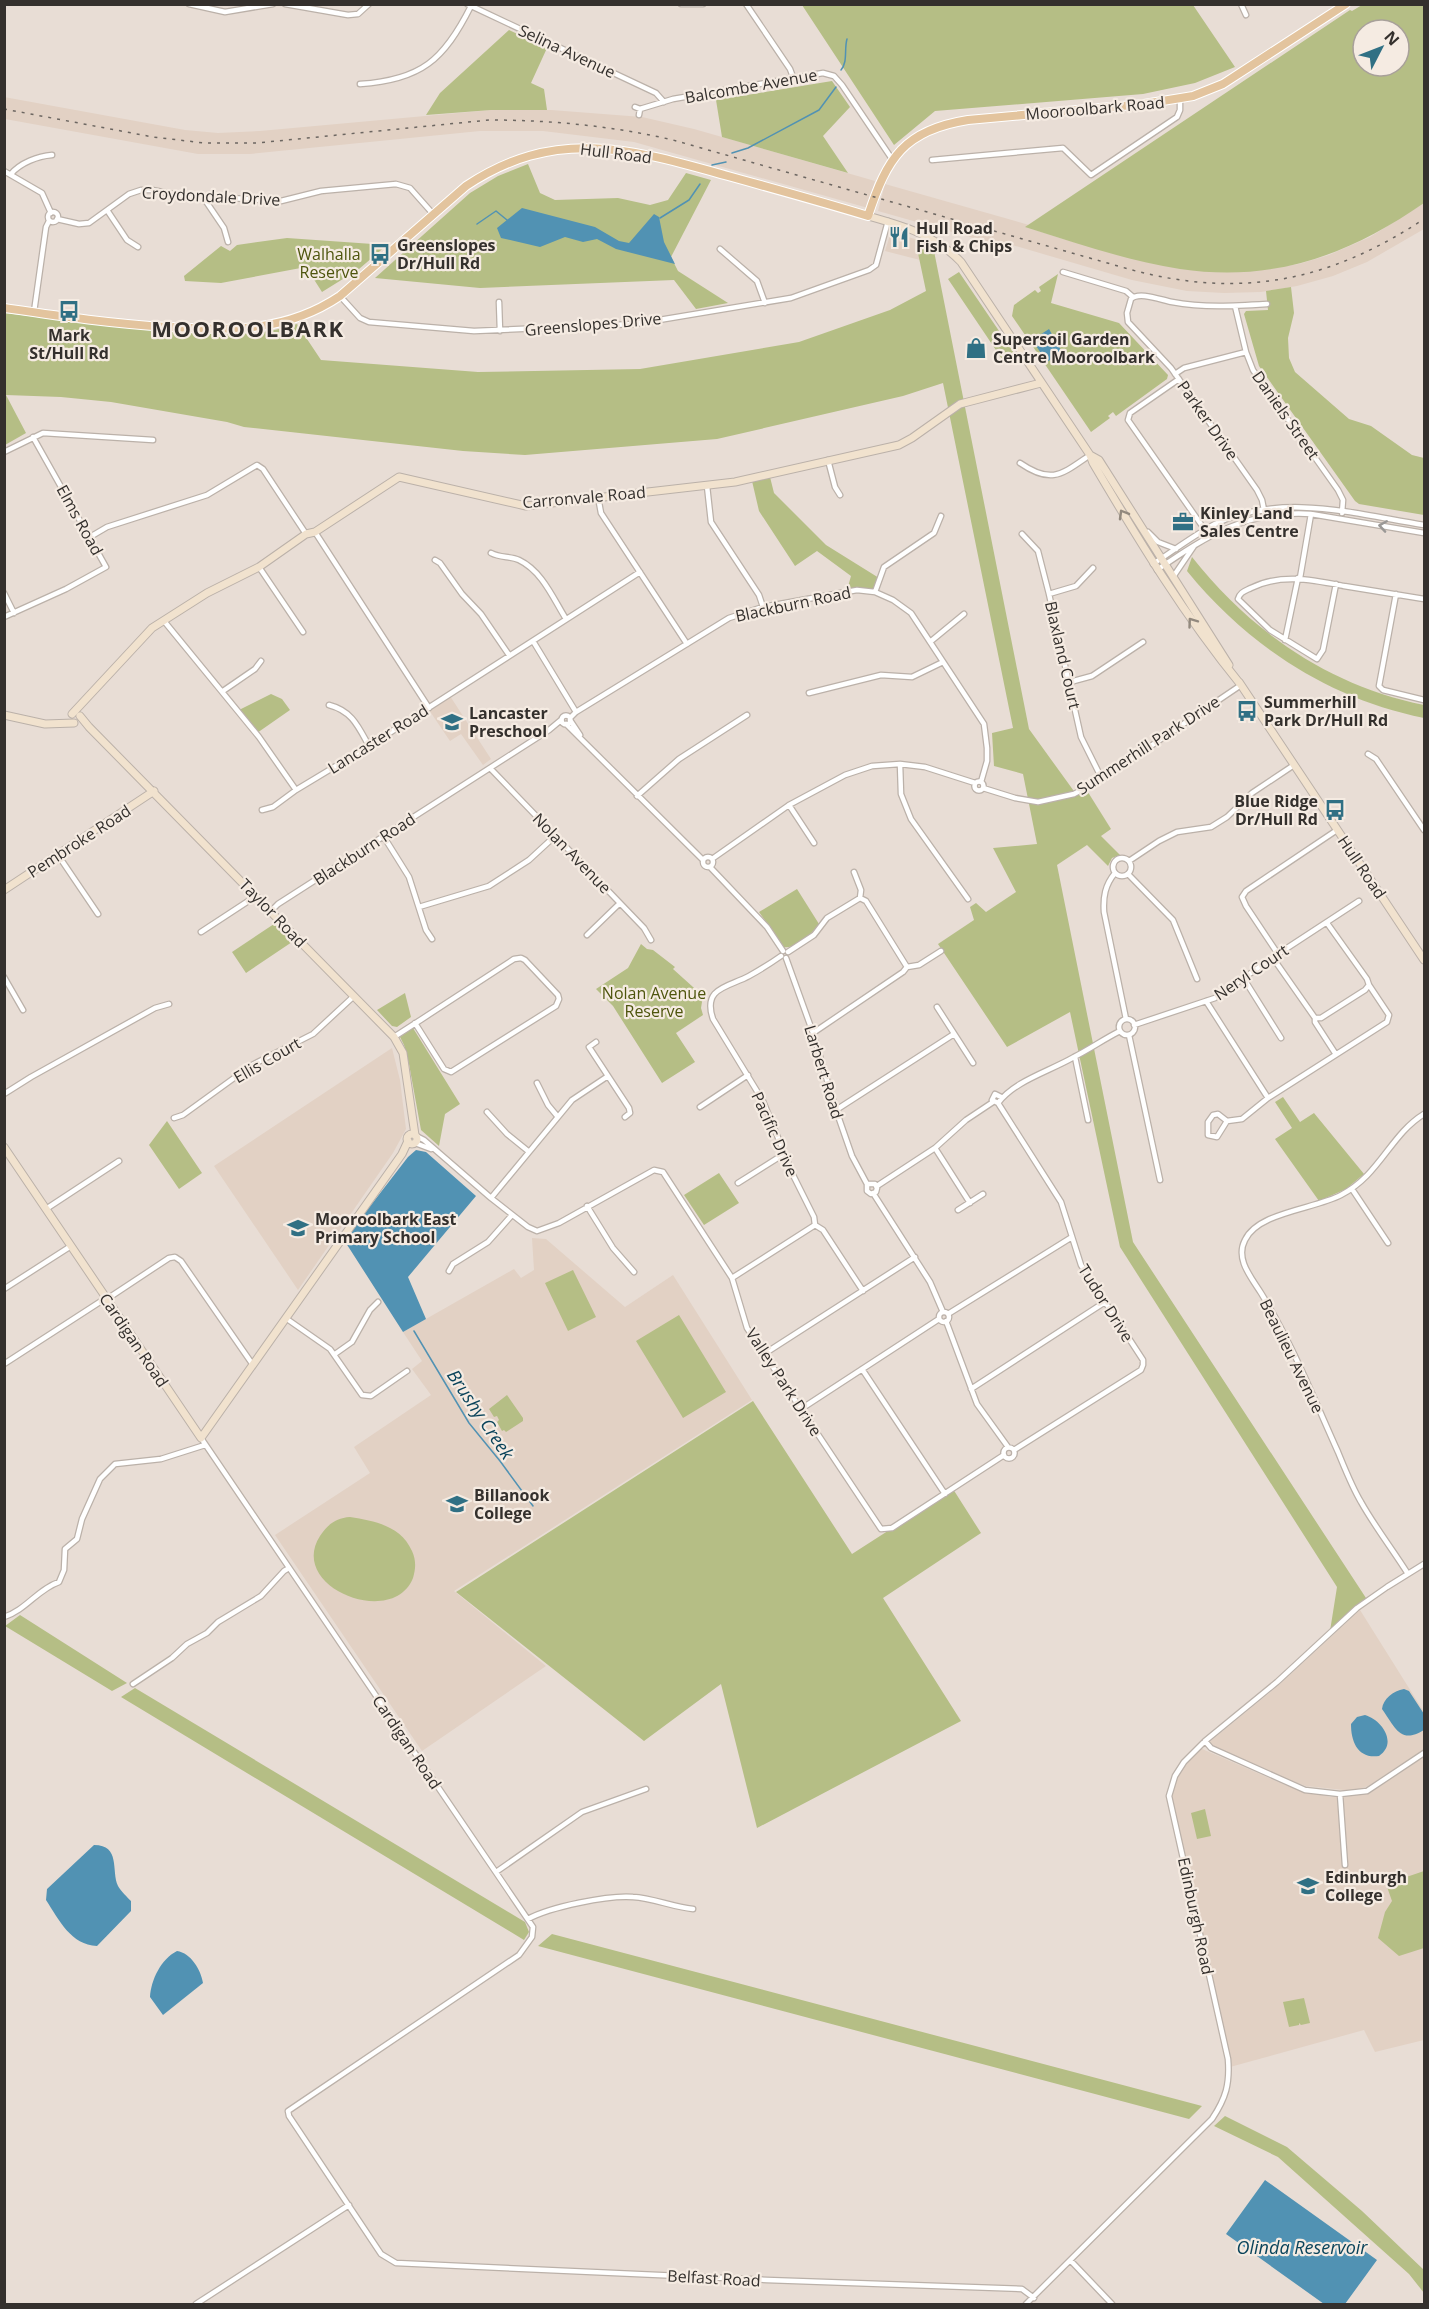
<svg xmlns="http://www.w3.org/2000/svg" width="1429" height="2309" viewBox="0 0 1429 2309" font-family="'Open Sans',sans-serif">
  <rect width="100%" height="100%" fill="#e8ddd5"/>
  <path fill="#e2d1c4" d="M4,97L185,130L218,133L260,131L491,110H551L642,117L694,129L875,181L868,208L634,142L543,131H480L250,154H198L5,119Z
    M885,184L1029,225L1026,227L1063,239L1150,263L1217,272L1268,269L1299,264L1329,255L1370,237L1424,203V229L1367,262L1333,276L1297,286L1261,292L1224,293L1187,291L1132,280L1002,242L998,245L878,211Z
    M891,232L915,239L920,260L885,251Z
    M450,696L491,759L483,765L461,734L450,741L429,710Z
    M392,1048L400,1080L406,1129L393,1153L298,1290L214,1166Z
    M532,1238L546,1239L625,1307L673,1275L752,1400L454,1591L546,1666L422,1751L275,1535L370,1473L354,1447L431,1395L412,1369L422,1361L403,1332L514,1269L521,1278L534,1270Z
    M1360,1610L1424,1712V1752L1368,1786L1353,1791L1306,1786L1268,1772L1207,1744L1279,1685Z
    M1200,1748L1285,1785L1330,1797L1368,1793L1424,1757V2040L1375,2052L1364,2030L1230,2067L1171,1795L1177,1776Z"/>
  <path fill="#b5be85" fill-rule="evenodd" d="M802,5H1193L1235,67L1195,83L1143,94L935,111L894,145Z
    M1362,5H1424V203C1349,255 1273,283 1180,269C1128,261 1076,243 1025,227L1350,10L1352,11ZM1363,30H1399V66H1363Z
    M509,30L547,48L531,83L544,89L547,110H491L426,115L440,93Z
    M832,81L850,107L823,136L848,173L722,137L716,100Z
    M528,164L540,193L555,200L618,198L650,205L668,200L686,173L711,180L671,257L678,271L728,303L696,309L674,280L480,288L375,278L470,193L498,176Z
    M287,238L387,245L359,269L322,292L306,267L221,283L185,281L184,276L221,246L230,251L237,245Z
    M915,239L933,246L1029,729L1076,794L1086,789L1111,829L1101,836L1120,855L1112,858L1108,866L1087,845L1057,865L1133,1242L1366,1598L1330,1631L1337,1587L1120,1247L1070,1012L1007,1047L938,944L974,920L970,907L976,903L986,912L1016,892L993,848L1037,844L1023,774L994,766L992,733L1013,728L943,383L903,396L717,439L525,455L463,451L244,427L227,422L111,402L61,397L6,395L26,433L5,445V313C58,320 111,326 165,330C209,334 254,339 297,324L321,360L478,372L640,369L799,342L890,310L926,291Z
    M959,272L1014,353L1002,359L948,279Z
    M1058,274L1051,303L1119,323L1168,375L1167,379L1116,416L1113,412L1108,416L1110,418L1091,432L1012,316L1014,305L1035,290L1038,293L1041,291L1039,287Z
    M1291,287L1294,313L1288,338L1289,358L1295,372L1349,419L1371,426L1412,455L1424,458V515L1359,504L1355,501L1259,366L1244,314L1246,311L1268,310L1266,291Z
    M770,477L774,493L826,545L879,578L874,591L847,590L851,576L817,551L795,566L759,511L752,481Z
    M1192,557C1251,632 1330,686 1424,705V718C1329,699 1248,646 1187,571Z
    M271,694L282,699L290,710L257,733L239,710Z
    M797,889L819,924C812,934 797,949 784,947L759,912Z
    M274,924L292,942L246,973L232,952Z
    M641,944L647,949L653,950L675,967L673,969L703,996L701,1008L703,1015L676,1033L695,1062L662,1083L613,1006L596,989L628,968Z
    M405,993L411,1017L397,1027L392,1026L377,1010Z
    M413,1028L460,1104L445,1114L439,1146L421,1130L409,1064L404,1045L400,1037Z
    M1283,1097L1300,1122L1314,1113L1364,1174L1346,1189L1319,1201L1275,1139L1292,1128L1275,1102Z
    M167,1121L202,1173L179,1189L149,1145Z
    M719,1173L739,1203L704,1225L684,1195Z
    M573,1270L596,1317L568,1331L545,1283Z
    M679,1315L726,1392L683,1418L636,1341Z
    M507,1395L523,1418V1421L506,1432L504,1430L502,1431L497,1422L499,1420L497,1416L494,1417L489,1409Z
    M753,1401L852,1554L953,1489L981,1533L883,1598L961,1721L757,1828L721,1684L644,1741L456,1592Z
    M350,1517C375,1521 401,1526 412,1551C416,1560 416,1568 413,1578C393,1629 287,1587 320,1536C328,1524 336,1518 350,1517Z
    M20,1615L127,1683L112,1691L5,1626Z
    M135,1688L525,1922L529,1932L524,1940L121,1697Z
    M1205,1809L1211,1836L1197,1839L1191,1813Z
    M1424,1871V1948L1399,1956L1378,1938L1385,1912L1392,1901L1386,1884Z
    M552,1934L1202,2106L1189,2119L538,1946Z
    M1304,1998L1310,2023L1301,2025L1299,2023V2025L1289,2027L1283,2002Z
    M1225,2116L1287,2147L1362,2211L1424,2270V2293L1409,2274L1278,2157L1214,2126Z"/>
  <path fill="#5192b3" d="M522,208L595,227L619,241L629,243L654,214L659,217L664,242L675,264L616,249L597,239L583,242L565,237L540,247L501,238L497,228Z
    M1049,329L1062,352L1047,362L1032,340Z
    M416,1150L426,1152L476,1196L408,1277L426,1319L403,1332L344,1240L408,1157Z
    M1404,1689L1409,1691L1424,1714V1730C1400,1745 1395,1727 1382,1709C1383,1699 1393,1691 1404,1689Z
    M1365,1715C1382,1720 1398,1743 1379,1756C1358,1759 1351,1742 1351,1724L1357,1717Z
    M94,1845C121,1845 111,1871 118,1886C121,1891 127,1897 131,1901V1911L97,1946C71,1945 59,1920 46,1900L47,1889Z
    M177,1951C191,1953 201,1970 203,1983L163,2015L150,1997C151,1980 161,1959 177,1951Z
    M1265,2180L1377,2260L1345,2304H1324L1226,2234Z"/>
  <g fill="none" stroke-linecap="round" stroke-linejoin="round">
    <path stroke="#5192b3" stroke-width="1.5" d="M841,70C848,62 844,49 847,39
      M732,153L748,148L819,110L836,87
      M712,165L726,162
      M660,218L689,200L700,184
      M477,224L496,211L507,220
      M414,1331L469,1423L500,1461L533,1506"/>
    <defs>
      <path id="street" d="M189,4L225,12L273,4
        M285,4L348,15L358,14L369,4
        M467,4L656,93L664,102
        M681,4H703
        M746,4L790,69L793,77
        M1241,4L1246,15
        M360,84C421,80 444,60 471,6
        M635,107L640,109L639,115
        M640,109L673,99L823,73L834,76L842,85L892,159
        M932,160L1063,148L1091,175L1177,117L1180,110V100
        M4,171L42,193L51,213
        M11,174C20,163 38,156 52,155
        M203,197L224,228L228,242
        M107,210L127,240L138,247
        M48 217a5 5 0 1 1 10 0a5 5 0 1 1-10 0Z
        M57,219L79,224L89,223L129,194L141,190H152L179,195L281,201L321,191L396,184L410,188L434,215
        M720,249L757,281L765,303
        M1063,272L1126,291L1133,297
        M340,296L360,318L369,322L474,331L635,324L791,298L869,270L876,265L888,221
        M499,302L500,331
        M1235,306L1246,352L1253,370L1338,490L1343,500L1342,513
        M34,312L46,227L49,221
        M1175,374L1184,368L1246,352
        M1179,379L1130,413L1128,420L1205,530
        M4,452L43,433L153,440
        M828,460L835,487L840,495
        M1020,463C1052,485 1062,474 1090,455
        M707,486L711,522L759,595L763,607
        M598,497L601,513L687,644
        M1265,515L1262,500L1257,490L1171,368L1128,322L1127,313L1131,299C1139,291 1161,300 1172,302C1203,308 1235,306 1267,304
        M315,532L429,708
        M1148,532L1158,542L1176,549
        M1022,534L1038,551L1049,594L1081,737L1102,779
        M90,537L107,527L207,495L257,465L263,469L306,534
        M491,553C500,558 510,556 519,560C542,571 553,598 566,619
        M435,560L440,563L462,594L481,614L509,655
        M1153,564C1173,551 1194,535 1215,524C1283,492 1355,514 1424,525
        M259,567L303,632
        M1157,570C1208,535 1247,510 1311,514L1424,533
        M1173,577L1194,546
        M1300,578L1311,514
        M1336,584L1323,650L1317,659L1270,630L1238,599C1240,592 1245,591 1251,588C1281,573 1313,580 1344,586L1424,599
        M875,592L884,567L934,533L941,516
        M4,593L14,613
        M1049,594L1076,586L1093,568
        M1396,594L1379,686L1383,690L1424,700
        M4,617L66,589L106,567L33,437
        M164,621L259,737L296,790L369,746L640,572
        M1285,640L1298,578
        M533,641L576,712
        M930,642L964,614
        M1070,682L1092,676L1143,642
        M223,691L255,669L261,661
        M809,693L881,675L912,677L943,662
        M329,705C352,711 358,726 369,746
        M561.5 720a4.5 4.5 0 1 1 9 0a4.5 4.5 0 1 1-9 0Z
        M570,718L576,712L729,618L763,607L857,590L875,592L893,600L911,613L984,724L987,748V761L981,782
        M570,720L580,735
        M566,724L703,860
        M1368,754L1376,759L1424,830
        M900,764L901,794L911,819L968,899
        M490,768L644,928L651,940
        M974.5 786a4.5 4.5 0 1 1 9 0a4.5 4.5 0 1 1-9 0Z
        M983,788L1015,798L1038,802L1074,794L1102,779L1241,685
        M637,796L679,759L747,715
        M789,805L814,843
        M262,810L273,807L296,790
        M384,837L409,877L426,930L432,939
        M58,855L98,914
        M703 862a5 5 0 1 1 10 0a5 5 0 1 1-10 0Z
        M1113 867a9 9 0 1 1 18 0a9 9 0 1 1-18 0Z
        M712,859L789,805L845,775L872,766L900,764L925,767L975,783
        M1129,861L1159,841L1177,832L1211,827L1227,817L1252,793L1294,765
        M710,867L767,927L783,951
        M854,872L861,890L860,898
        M1115,873C1105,885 1103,897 1104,912L1126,1019
        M1128,874L1173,920L1197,979
        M419,907L489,886L529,860L555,836
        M271,911L278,904L549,730L561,720
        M201,932L256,896
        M587,935L620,903
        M788,952L814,935L827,918L860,898L866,901L907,967L903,972L813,1033
        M1278,954L1246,906L1242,897L1246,891L1337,830
        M786,958L813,1033L836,1110L852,1156L867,1184V1191L871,1194L876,1192L877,1188L875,1184H867
        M1273,958L1315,1018H1321L1365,990L1369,985L1367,979L1327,923
        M907,967L919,965L941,951
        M4,977L23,1010
        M1244,979L1281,1038
        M1206,1001L1268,1098
        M937,1007L973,1063
        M1315,1018V1022L1335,1053
        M1119 1027a8 8 0 1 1 16 0a8 8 0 1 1-16 0Z
        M1134,1025L1215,998L1278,954L1359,901
        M1129,1035L1160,1180
        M394,1037L422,1019L514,959L521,958L525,960L558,995L559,999L556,1006L451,1072L444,1069L415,1023
        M596,1042L589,1047L629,1108L630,1113L625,1117
        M1075,1057L1088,1120
        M537,1083L548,1105L558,1117
        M4,1094L31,1077L155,1008L169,1004
        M1001,1097L995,1094L992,1100L998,1103C1016,1080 1048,1072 1074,1057C1090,1049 1104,1039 1120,1031
        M998,1103L1061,1202L1081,1265L1143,1360V1365L1141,1370L1014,1450
        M700,1107L748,1075
        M836,1110L954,1034
        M487,1112L507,1134L528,1151
        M174,1118L183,1115L252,1065L313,1034L354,996
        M1227,1121L1217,1137L1208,1135V1122L1213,1115L1218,1114L1227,1121L1242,1119L1268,1098L1387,1022L1389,1015L1369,985
        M416,1136L424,1140L491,1198L528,1227L537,1231L559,1223L654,1170L663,1172L732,1278L747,1328L881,1529L892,1528L1004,1455
        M415,1143L431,1149
        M935,1148L970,1203
        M738,1183L784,1154
        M877,1186L935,1148L966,1120L993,1102
        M1352,1189L1388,1243
        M873,1193L930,1282L943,1312
        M491,1198L572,1100L608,1076
        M587,1206L613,1248L634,1272
        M46,1209L119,1161
        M958,1210L983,1194
        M815,1225L823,1230L863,1291
        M449,1271L453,1264L488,1242L512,1215
        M732,1278L815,1225L814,1217L794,1177L763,1101L713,1019C702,987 729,987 749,976C760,970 771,963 781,956
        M4,1289L71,1246
        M107,1299L169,1258L175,1257L181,1261L253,1365
        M939 1317a5 5 0 1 1 10 0a5 5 0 1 1-10 0Z
        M948,1314L1072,1237
        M287,1319L330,1349L362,1395L371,1396L407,1371
        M946,1321L977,1404L1008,1447
        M335,1354L352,1342L370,1310L378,1302
        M764,1354L915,1257
        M4,1364L106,1298
        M862,1369L945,1494
        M971,1389L1105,1302
        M801,1409L939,1319
        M201,1438L533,1927L532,1937L519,1955L288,2111L289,2116L381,2254L396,2263L767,2280L1022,2289L1034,2298
        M1003.5 1453a5.5 5.5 0 1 1 11 0a5.5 5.5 0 1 1-11 0Z
        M1408,1574C1393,1550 1375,1527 1361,1502C1352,1487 1345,1469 1338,1452C1314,1399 1292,1343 1261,1293C1251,1277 1235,1259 1245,1240C1258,1212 1315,1209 1341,1195C1380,1175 1390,1135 1424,1114
        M4,1617C26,1610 38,1589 59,1582L64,1570L65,1549L77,1539L82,1519L100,1479L115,1464L161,1459L205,1445
        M133,1684L172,1658L187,1644L207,1633L218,1622L261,1596L284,1571L289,1568
        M1205,1741L1211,1748L1305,1790L1340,1794L1367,1791L1424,1753
        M1340,1794L1345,1865
        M496,1872L582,1812L646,1789
        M528,1919C550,1907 608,1895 633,1897C653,1898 672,1907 693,1909
        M1071,2261L1112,2304
        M196,2304L349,2205
        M1026,2304L1212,2119C1226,2098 1230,2084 1228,2059L1169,1796L1175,1776L1184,1762L1205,1741L1277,1682L1357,1608L1387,1587L1424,1564"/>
      <path id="secondary" d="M868,216C904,226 935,235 961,262L1090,455L1093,463C1139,541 1184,615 1241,685
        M1090,455L1099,460L1229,665
        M1239,682L1424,960
        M72,714L152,628L207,593L259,567L306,534L315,532L399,477L526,506L735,482L899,445L912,438L960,404L1041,383
        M4,715L45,724L74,723
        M80,716L89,727L394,1037L403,1053L415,1135
        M4,890L154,791
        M407 1139a5 5 0 1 1 10 0a5 5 0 1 1-10 0Z
        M4,1147L201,1438L402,1154L408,1141"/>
      <path id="primary" d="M4,308C59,316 113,324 168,327C232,330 285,333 340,296L466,186C556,126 631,149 728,176C775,189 822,202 868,216C887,158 904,130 968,120L1144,104L1193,96L1223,84L1346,4"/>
    </defs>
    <use href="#street" stroke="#bbb1a9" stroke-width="7"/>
    <use href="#secondary" stroke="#bbb1a9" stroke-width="9"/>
    <use href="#primary" stroke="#fff" stroke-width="10"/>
    <use href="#street" stroke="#fff" stroke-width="4.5"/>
    <use href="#secondary" stroke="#f1e2ce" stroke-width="7"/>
    <use href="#primary" stroke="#e3c49e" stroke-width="8"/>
    <path stroke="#6c6661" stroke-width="1.5" stroke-dasharray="3 6" stroke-linecap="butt" d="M4,109L153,137L204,143H257L489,120C552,120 612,126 673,140L1132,270C1242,299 1330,281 1424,219"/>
  </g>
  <defs><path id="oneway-chevron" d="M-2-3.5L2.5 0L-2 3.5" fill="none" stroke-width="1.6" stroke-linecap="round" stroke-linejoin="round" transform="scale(1.5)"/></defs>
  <g stroke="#92897e">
    <use href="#oneway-chevron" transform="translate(1123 514) rotate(-120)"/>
    <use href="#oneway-chevron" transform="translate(1192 622) rotate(-126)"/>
  </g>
  <use stroke="#9a9896" href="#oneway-chevron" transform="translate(1383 526) rotate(-171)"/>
  <defs>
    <symbol id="restaurant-bare" viewBox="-9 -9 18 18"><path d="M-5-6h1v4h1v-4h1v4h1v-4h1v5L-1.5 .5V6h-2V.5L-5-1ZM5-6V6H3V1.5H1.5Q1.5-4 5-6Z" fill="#307084" stroke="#f5ebe2" stroke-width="2.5" paint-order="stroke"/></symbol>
    <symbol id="bus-bare" viewBox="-9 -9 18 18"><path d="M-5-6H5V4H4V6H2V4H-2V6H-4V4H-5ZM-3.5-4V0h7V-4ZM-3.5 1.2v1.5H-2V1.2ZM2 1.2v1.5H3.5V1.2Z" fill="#307084" stroke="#f5ebe2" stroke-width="2.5" paint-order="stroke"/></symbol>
    <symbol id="shop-bare" viewBox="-9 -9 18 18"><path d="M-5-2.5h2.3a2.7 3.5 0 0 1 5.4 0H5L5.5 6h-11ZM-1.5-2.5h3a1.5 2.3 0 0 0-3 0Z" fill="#307084" stroke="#f5ebe2" stroke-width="2.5" paint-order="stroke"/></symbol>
    <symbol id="office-bare" viewBox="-9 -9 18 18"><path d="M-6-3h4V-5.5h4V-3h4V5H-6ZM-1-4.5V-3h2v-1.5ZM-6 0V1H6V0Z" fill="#307084" stroke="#f5ebe2" stroke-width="2.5" paint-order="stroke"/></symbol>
    <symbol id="school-bare" viewBox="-9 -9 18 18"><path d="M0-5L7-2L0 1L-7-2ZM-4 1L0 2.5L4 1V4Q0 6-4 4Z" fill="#307084" stroke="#f5ebe2" stroke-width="2.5" paint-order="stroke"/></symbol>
  </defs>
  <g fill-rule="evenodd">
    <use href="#restaurant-bare" x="884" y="222" width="30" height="30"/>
    <use href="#bus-bare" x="365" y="239" width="30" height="30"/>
    <use href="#bus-bare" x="54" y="296" width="30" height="30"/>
    <use href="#shop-bare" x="961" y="333" width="30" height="30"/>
    <use href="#office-bare" x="1168" y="507" width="30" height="30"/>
    <use href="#bus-bare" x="1232" y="696" width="30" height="30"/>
    <use href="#school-bare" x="437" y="707" width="30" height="30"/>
    <use href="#bus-bare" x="1320" y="795" width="30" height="30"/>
    <use href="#school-bare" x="283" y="1213" width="30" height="30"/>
    <use href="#school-bare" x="442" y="1489" width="30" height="30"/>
    <use href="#school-bare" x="1293" y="1871" width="30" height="30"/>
  </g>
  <g text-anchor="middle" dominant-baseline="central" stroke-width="4.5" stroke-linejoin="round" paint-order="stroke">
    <g font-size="16" fill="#34302d" stroke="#f5ebe2">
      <text transform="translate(567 51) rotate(25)">Selina Avenue</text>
      <text transform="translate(751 86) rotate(-10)">Balcombe Avenue</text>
      <text transform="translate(1095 108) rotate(-5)">Mooroolbark Road</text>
      <text transform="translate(616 153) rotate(7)">Hull Road</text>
      <text transform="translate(211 196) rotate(3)">Croydondale Drive</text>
      <text transform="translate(593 324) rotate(-5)">Greenslopes Drive</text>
      <text transform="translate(1286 415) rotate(55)">Daniels Street</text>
      <text transform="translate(1208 420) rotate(55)">Parker Drive</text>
      <text transform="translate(584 497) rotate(-5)">Carronvale Road</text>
      <text transform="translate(80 520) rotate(61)">Elms Road</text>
      <text transform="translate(793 604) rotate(-12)">Blackburn Road</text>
      <text transform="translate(1063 655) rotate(77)">Blaxland Court</text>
      <text transform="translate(378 739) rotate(-32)">Lancaster Road</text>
      <text transform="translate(1148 745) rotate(-33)">Summerhill Park Drive</text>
      <text transform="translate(79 841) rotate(-33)">Pembroke Road</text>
      <text transform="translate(364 849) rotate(-33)">Blackburn Road</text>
      <text transform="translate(572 853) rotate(46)">Nolan Avenue</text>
      <text transform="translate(1362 867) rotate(56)">Hull Road</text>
      <text transform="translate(273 913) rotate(46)">Taylor Road</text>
      <text transform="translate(1251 972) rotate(-34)">Neryl Court</text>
      <text transform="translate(267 1060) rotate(-30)">Ellis Court</text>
      <text transform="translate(824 1072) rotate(73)">Larbert Road</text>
      <text transform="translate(775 1134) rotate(66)">Pacific Drive</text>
      <text transform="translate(1106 1303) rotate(58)">Tudor Drive</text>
      <text transform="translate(134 1340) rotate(56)">Cardigan Road</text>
      <text transform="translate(1292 1356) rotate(64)">Beaulieu Avenue</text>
      <text transform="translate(784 1382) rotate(57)">Valley Park Drive</text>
      <text transform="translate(407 1742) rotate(56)">Cardigan Road</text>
      <text transform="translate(1196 1916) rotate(78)">Edinburgh Road</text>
      <text transform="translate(714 2278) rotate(3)">Belfast Road</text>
    </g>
    <g font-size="16" font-weight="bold" fill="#34302d" stroke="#f5ebe2" text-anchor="start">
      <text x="916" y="228">Hull Road<tspan x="916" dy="18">Fish &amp; Chips</tspan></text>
      <text x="397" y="245">Greenslopes<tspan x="397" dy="18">Dr/Hull Rd</tspan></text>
      <text x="69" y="335" text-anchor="middle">Mark<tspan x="69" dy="18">St/Hull Rd</tspan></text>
      <text x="993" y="339">Supersoil Garden<tspan x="993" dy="18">Centre Mooroolbark</tspan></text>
      <text x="1200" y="513">Kinley Land<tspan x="1200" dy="18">Sales Centre</tspan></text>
      <text x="1264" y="702">Summerhill<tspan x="1264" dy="18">Park Dr/Hull Rd</tspan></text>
      <text x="469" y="713">Lancaster<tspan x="469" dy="18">Preschool</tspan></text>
      <text x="1318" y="801" text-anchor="end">Blue Ridge<tspan x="1318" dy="18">Dr/Hull Rd</tspan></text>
      <text x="315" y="1219">Mooroolbark East<tspan x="315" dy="18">Primary School</tspan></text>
      <text x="474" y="1495">Billanook<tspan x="474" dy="18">College</tspan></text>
      <text x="1325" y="1877">Edinburgh<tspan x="1325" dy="18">College</tspan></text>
    </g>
    <g font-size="16" fill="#4e550d" stroke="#f5ebe2">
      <text x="329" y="254">Walhalla<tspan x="329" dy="18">Reserve</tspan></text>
      <text x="654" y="993">Nolan Avenue<tspan x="654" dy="18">Reserve</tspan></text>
    </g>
    <g font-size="18" font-style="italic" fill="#0a435a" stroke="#f5ebe2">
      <text transform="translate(481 1414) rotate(56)">Brushy Creek</text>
      <text x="1302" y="2247">Olinda Reservoir</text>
    </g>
    <g font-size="22" font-weight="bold" letter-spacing="1.5" fill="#34302d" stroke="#f5ebe2">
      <text x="248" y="328">MOOROOLBARK</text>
    </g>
  </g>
  <rect width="1429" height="2309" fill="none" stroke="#34302d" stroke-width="12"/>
  <g transform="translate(1381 48) rotate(48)"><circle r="28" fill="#f5ebe2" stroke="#a8a09a" stroke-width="1.5"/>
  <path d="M0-4.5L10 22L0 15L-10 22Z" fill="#307084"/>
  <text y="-9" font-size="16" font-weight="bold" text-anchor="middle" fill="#34302d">N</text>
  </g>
</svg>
